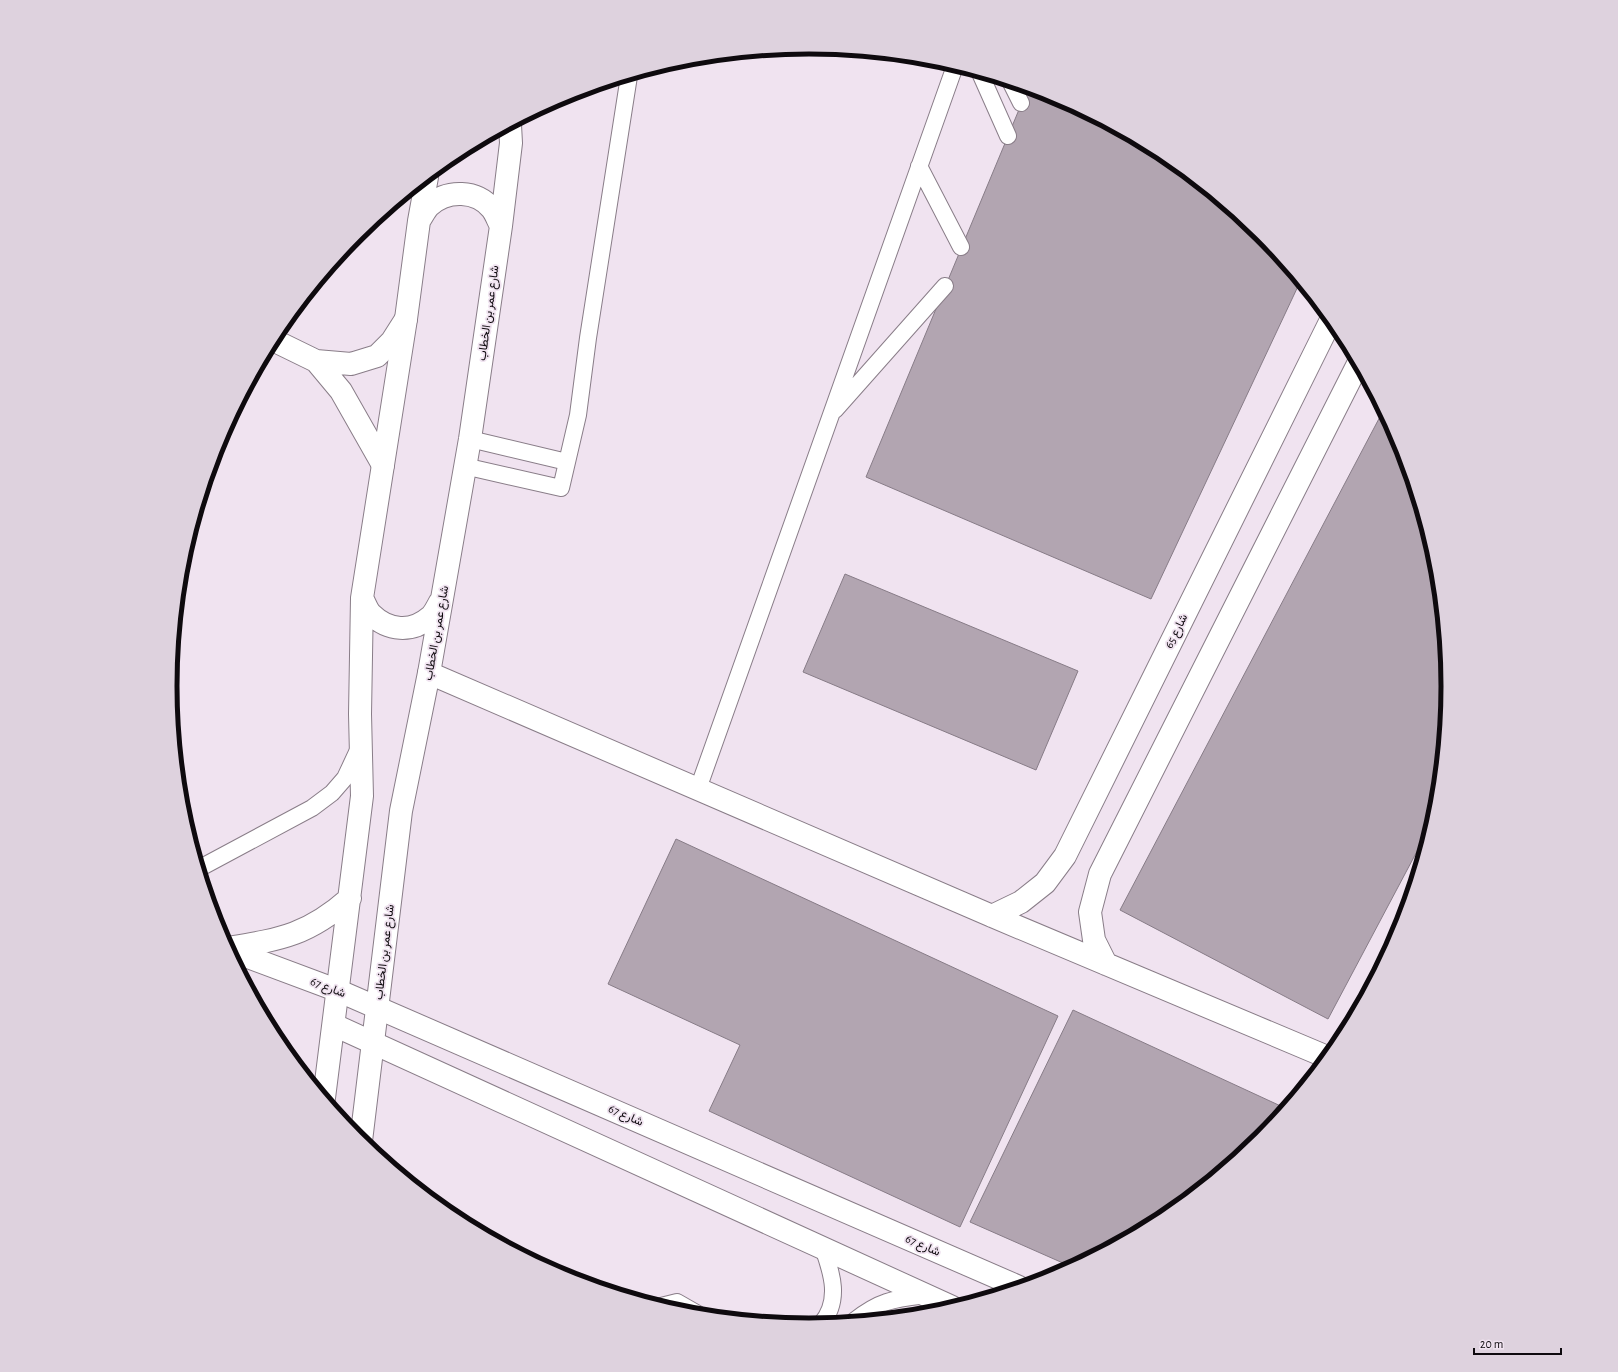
<svg xmlns="http://www.w3.org/2000/svg" width="1618" height="1372" viewBox="0 0 1618 1372" font-family="'Alegreya Sans',Vazirmatn,sans-serif">
  <rect width="100%" height="100%" fill="#f0e3f0"/>
  <path fill="#b2a5b1" stroke="#877c87" d="M1028,88L1054,96L1164,155L1261,234L1300,282L1151,599L866,477Z
    M1383,411L1399,442L1436,562L1448,686L1436,811L1432,823L1328,1019L1120,910Z
    M845,574L1078,671L1036,770L803,672Z
    M676,839L1058,1016L960,1227L709,1111L740,1045L608,984Z
    M1073,1010L1285,1108L1261,1138L1164,1217L1072,1267L970,1222Z"/>
  <g fill="none" stroke-linecap="round" stroke-linejoin="round">
    <defs>
      <path id="lane" d="M980,73L1008,136
        M1011,83L1021,103
        M919,166L961,247
        M835,410L945,286
        M470,439L567,462
        M464,466L561,488L578,415L588,338L629,76
        M698,789L955,66
        M200,868L312,808L332,793L345,778L359,748
        M661,1306L677,1302L698,1314
        M854,1321C880,1300 894,1299 926,1295
        M821,1324C841,1301 832,1273 823,1248"/>
      <path id="street" d="M273,340L316,361L351,364L377,356L392,341L406,319
        M316,361L341,391L383,465
        M429,673L992,916L1327,1057
        M992,916L1021,902L1045,883L1065,856L1331,320
        M229,950L339,991L1019,1287
        M1106,964L1094,940L1090,912L1100,874L1358,364
        M334,1025L952,1307"/>
      <path id="secondary" d="M419,221C422,217 425,210 429,206C447,189 477,190 492,209C496,214 498,221 501,226
        M362,598C365,603 367,610 371,614C388,631 412,633 430,617C434,614 437,607 440,602
        M228,948C282,939 308,935 350,898
        M324,1098L362,796L360,714L362,598L406,319L419,221L427,177
        M361,1141L401,811L429,673L470,439L501,226L511,143L510,125"/>
    </defs>
    <use href="#lane" stroke="#897d88" stroke-width="18"/>
    <use href="#street" stroke="#897d88" stroke-width="24"/>
    <use href="#secondary" stroke="#897d88" stroke-width="24"/>
    <use href="#lane" stroke="#fff" stroke-width="16"/>
    <use href="#street" stroke="#fff" stroke-width="22"/>
    <use href="#secondary" stroke="#fff" stroke-width="22"/>
  </g>
  <g text-anchor="middle" dominant-baseline="central" stroke-width="3.5" stroke-linejoin="round" paint-order="stroke">
    <g font-size="12" fill="#0e0a0e" stroke="#f0e3f0">
      <text transform="translate(488 313) rotate(-82)">شارع عمر بن الخطاب</text>
      <text transform="translate(1176 631) rotate(-64)">شارع 65</text>
      <text transform="translate(436 633) rotate(-80)">شارع عمر بن الخطاب</text>
      <text transform="translate(384 952) rotate(-83)">شارع عمر بن الخطاب</text>
      <text transform="translate(328 987) rotate(21)">شارع 67</text>
      <text transform="translate(626 1115) rotate(24)">شارع 67</text>
      <text transform="translate(923 1245) rotate(24)">شارع 67</text>
    </g>
  </g>
  <path d="M0 0H1618V1372H0ZM177 686a632 632 0 1 1 1264 0a632 632 0 1 1-1264 0Z" fill="#ded2de" fill-rule="evenodd"/>
  <path fill="none" stroke="#0e0a0e" stroke-width="5" d="M177 686a632 632 0 1 1 1264 0a632 632 0 1 1-1264 0Z"/>
  <path d="M1474 1348v6h87v-6" fill="none" stroke="#0e0a0e" stroke-width="2"/>
  <text x="1480" y="1348" font-size="12" fill="#0e0a0e" stroke="#f0e3f0" stroke-width="3" paint-order="stroke">20 m</text>
</svg>
